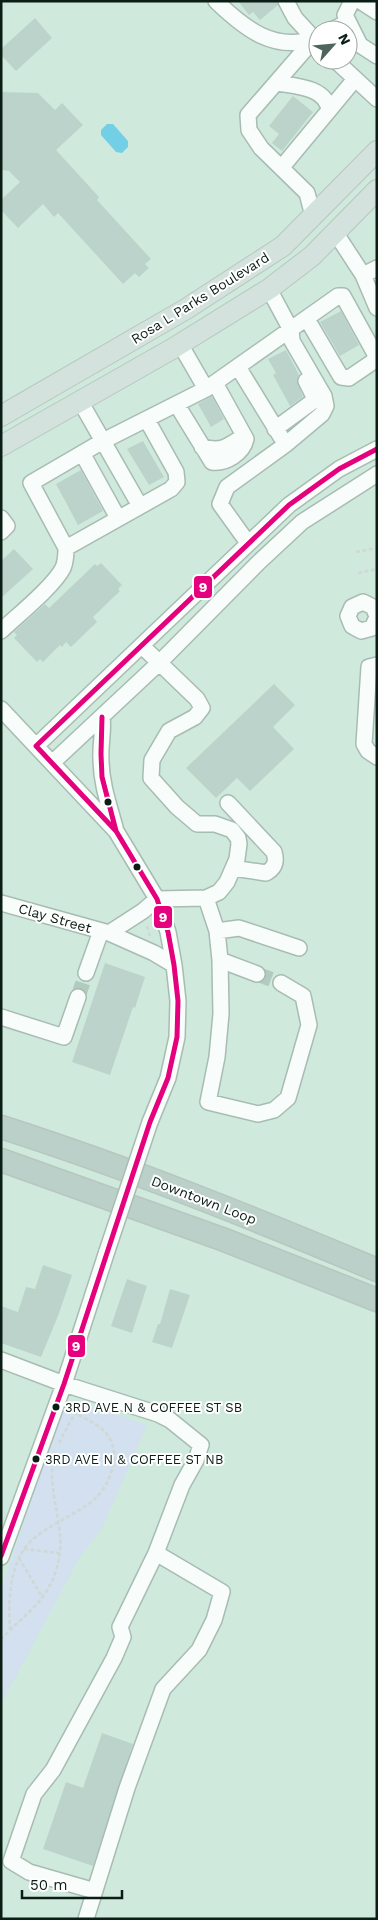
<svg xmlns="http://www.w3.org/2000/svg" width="378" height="1920" viewBox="0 0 378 1920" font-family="'Work Sans',sans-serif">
  <rect width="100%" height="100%" fill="#cfeadd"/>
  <path fill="#d2e0ef" d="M74,1402L83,1403L147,1425L103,1526L77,1562L1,1704V1591L60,1415L67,1406Z"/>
  <path fill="#73cfe6" d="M107,124H113L128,141V147L122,153L116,152L101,135V130Z"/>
  <path fill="#bcd3cb" d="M238,1H277L278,5L260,20L253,12L249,15Z
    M35,18L52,38L16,71L1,55V49Z
    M1,92L38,93L55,110L62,103L83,125L56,150L99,197L97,200L151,259L145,264L149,268L139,277L135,273L123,284L58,213L54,217L43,204L18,228L1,210V200L20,182L9,171L1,170Z
    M293,96L313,112L282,151L272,143L279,134L269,126Z
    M341,311L359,345L340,356L320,322Z
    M286,350L299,375L297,381L303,397L290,406L273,375L276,373L268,359Z
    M212,396L224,419L211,427L198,404Z
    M143,441L164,477L149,485L127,449Z
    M81,470L103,511L78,525L56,484Z
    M14,549L33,569L1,598V561Z
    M101,563L122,585L118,589L120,591L93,617L97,622L71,647L66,642L62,647L60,645L43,662L40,659L37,662L14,638L17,635L14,632L45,604L49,608L95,564L97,566Z
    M274,684L295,705L273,727L294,749L250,791L237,778L216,798L186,768Z
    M105,963L145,977L135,1008L133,1007L110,1075L72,1062Z
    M43,1265L72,1275L58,1316L41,1357L1,1343V1306L18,1312L26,1287L35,1289Z
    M127,1279L147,1286L132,1333L111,1326Z
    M170,1289L190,1295L172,1348L152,1342L158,1324H160Z
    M102,1733L133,1744L93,1866L43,1849L66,1782L83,1788Z"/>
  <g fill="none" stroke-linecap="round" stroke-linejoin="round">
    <path stroke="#b1cbbf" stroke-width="15" stroke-dasharray="15 8" stroke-linecap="butt" d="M257,974L281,983
      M78,997L86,973"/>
    <defs>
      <path id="minor" d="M216,1C245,29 275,53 316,38
        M286,1L295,18L318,43
        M352,1L345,15L360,45L377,56
        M360,1L377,12
        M332,30L348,22
        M335,60L377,99
        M277,83C295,86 326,87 329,110
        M282,167L355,79
        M313,216L307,193L261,148L249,130L248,115L314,39
        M335,232L363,275L377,268
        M363,275L377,308
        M180,344L206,389L338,296H343L375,354L374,361L349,378L341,377L307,319
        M238,367L281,437
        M80,401L140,506
        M177,405L212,462C226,464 243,453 246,439L215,383
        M275,429L312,402L314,397L306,381
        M202,447C223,452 226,447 244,436
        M82,453L118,518
        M1,518L7,526L1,532
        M248,543L220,504L227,487L285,445L322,414L326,406L324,396L292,341L291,330L269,289
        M66,548L171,489L177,482L176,472L147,420
        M377,616L373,607L363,602L352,607L348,616L352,626L361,631L372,628L377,617
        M1,631C18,615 53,587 63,568C66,561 66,555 66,548L31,483L103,441L206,389
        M377,665L369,667L364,744L368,751L377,757
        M1,709L116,831L157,899L168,932L174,965L178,1001L177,1037L168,1078L150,1122
        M102,717C104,731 100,745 101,759C101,783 109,805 115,827
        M36,746L289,505L339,469L377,449
        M52,763L160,662L259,562L302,522L377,474
        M228,803L274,852C277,862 275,868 266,873L233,868
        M206,898L217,931L239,928L299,948
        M1,903L109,933L154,953L174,965
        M217,931L220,960L257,974
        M109,933L143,911L157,899L206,898L219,892L227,882L237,859L239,844L238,838L232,830L215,824H197L177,807L151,778L152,760L169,731L195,717L202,708L197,699L142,646
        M220,960L221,1014L217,1057L208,1102L258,1114L274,1110L288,1098L309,1025L303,996L281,983
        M86,973L101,931
        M1,1017L64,1037L78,997
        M1,1360L64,1384L158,1414L170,1420L201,1445L196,1460L182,1485L156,1553L222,1592L214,1620L199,1650L163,1689L127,1788L86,1919
        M1,1557L64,1384L107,1251
        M95,1891L29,1872L11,1861L34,1794L53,1770L114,1658L123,1637L120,1627L156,1553"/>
      <path id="major" d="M1,416L186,309L283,246L377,151
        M1,446L172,349L269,289L312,256L377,190"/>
      <path id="highway" d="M1,1127C129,1168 253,1218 377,1270
        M1,1160L222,1239L377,1300"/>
    </defs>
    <use href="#minor" stroke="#a7bcb2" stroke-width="18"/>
    <use href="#major" stroke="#b8c6c0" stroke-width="22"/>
    <use href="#highway" stroke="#b8c6c0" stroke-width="25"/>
    <path stroke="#cfd8d4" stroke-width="2.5" stroke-dasharray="4 2.5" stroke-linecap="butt" d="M356,552L377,548
      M358,573L377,569
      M147,926L150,937
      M59,1443L71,1420L82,1405
      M24,1549L59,1553
      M19,1558L42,1597
      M10,1630C8,1597 9,1556 38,1535C56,1522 77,1513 94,1500C114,1481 125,1444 98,1426C88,1418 77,1418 71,1406
      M1,1640C15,1623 34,1611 46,1592C56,1576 62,1555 60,1536C58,1508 47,1481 55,1452"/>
    <use href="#minor" stroke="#f8fcfa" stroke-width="15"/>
    <use href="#major" stroke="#d3e2dc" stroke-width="20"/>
    <use href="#highway" stroke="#bbd0c8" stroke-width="22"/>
    <defs>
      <path id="minor-bridge" d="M107,1251L150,1122"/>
    </defs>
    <use href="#minor-bridge" stroke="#a7bcb2" stroke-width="18" stroke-linecap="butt"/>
    <use href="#minor-bridge" stroke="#f8fcfa" stroke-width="15"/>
    <defs>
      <path id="bus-1" d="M102,717L101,754L102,777L116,831
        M1,1556L64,1384L150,1122L168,1078L177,1037L178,1001L174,965L168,932L157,899L116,831L36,746L289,505L339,469L377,449"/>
    </defs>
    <use href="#bus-1" stroke="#fff" stroke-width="9"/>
    <use href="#bus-1" stroke="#e5007d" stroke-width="5"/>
  </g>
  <g fill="#0a1e15" stroke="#fff" stroke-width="2">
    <circle cx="108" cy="802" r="4.5"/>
    <circle cx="137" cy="867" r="4.5"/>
    <circle cx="56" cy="1407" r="4.5"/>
    <circle cx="36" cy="1459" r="4.5"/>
  </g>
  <g text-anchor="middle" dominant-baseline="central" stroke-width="4" stroke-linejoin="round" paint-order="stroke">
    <g font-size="13" fill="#0a1e15" stroke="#fff" text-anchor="start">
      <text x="65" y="1407">3RD AVE N &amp; COFFEE ST SB</text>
      <text x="45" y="1459">3RD AVE N &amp; COFFEE ST NB</text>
    </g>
    <g font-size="14" fill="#0a1e15" stroke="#fff">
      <text transform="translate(200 298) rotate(-32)">Rosa L Parks Boulevard</text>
      <text transform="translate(55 918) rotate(16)">Clay Street</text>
      <text transform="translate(204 1200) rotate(21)">Downtown Loop</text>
    </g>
  </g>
  <g stroke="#fff" stroke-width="2">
    <rect x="193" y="575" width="20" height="24" rx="5" fill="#e5007d"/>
    <rect x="153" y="905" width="20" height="24" rx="5" fill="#e5007d"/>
    <rect x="67" y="1334" width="19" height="24" rx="5" fill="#e5007d"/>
  </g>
  <g font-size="14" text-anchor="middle" font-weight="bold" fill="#fff">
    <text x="203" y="592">9</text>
    <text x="163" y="922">9</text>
    <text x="76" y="1351">9</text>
  </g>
  <rect width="378" height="1920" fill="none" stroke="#0a1e15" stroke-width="5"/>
  <g transform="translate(333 45) rotate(63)"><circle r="24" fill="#ffffff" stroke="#9da5a1"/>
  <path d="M0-4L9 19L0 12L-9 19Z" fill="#4f655b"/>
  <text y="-8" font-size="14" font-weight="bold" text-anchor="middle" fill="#0a1e15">N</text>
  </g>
  <path d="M22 1890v8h100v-8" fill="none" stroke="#0a1e15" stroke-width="2.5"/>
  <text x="30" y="1890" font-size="15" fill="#0a1e15" stroke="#ffffff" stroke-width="4" paint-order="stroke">50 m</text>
</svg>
